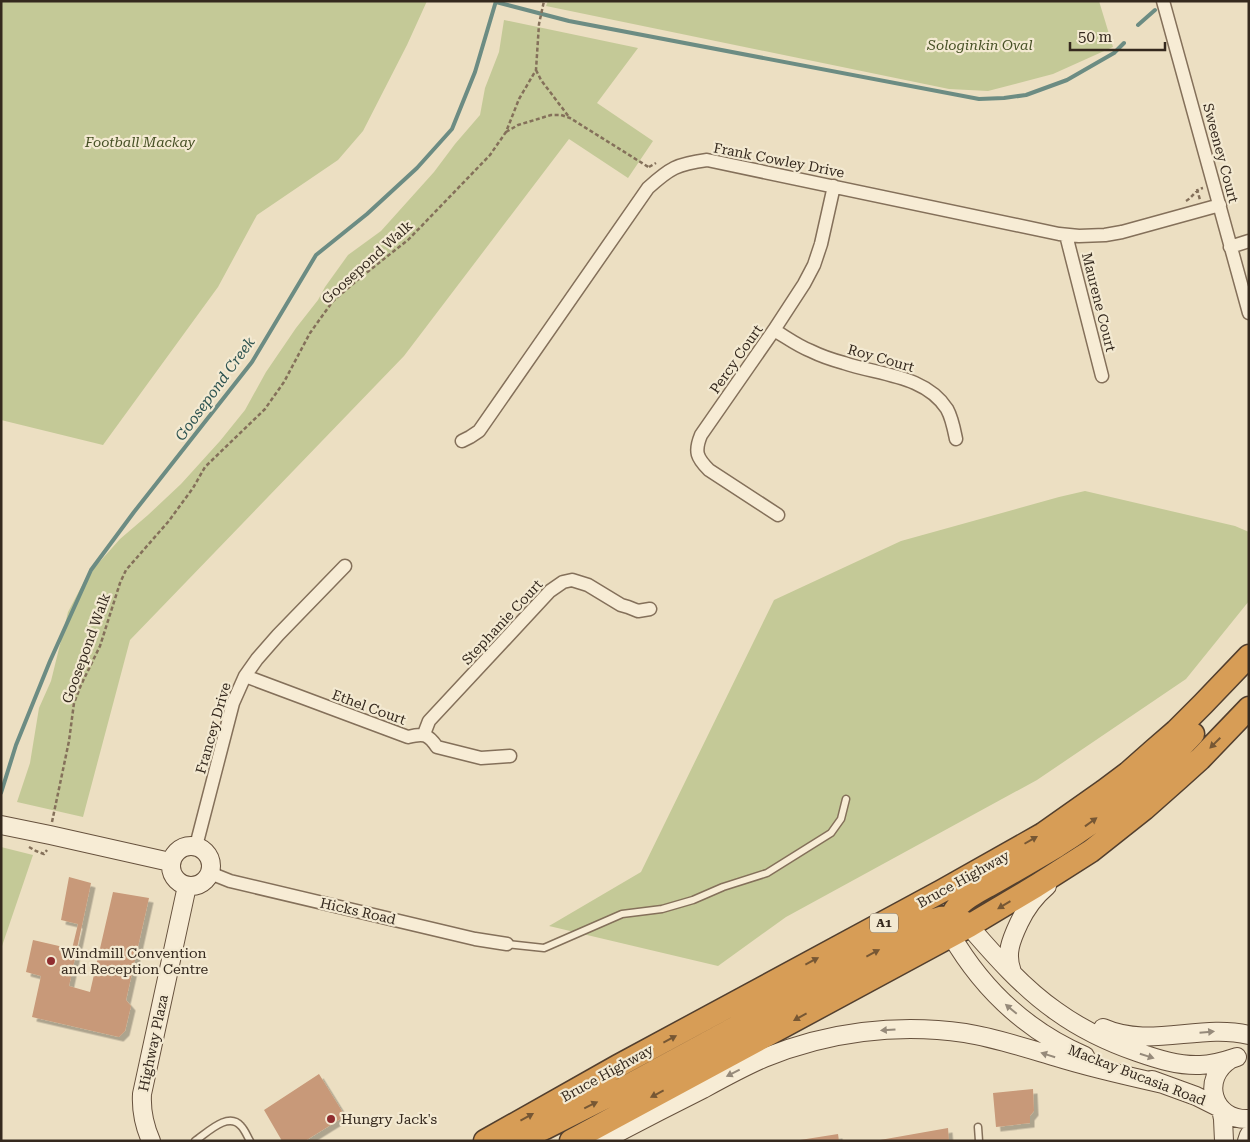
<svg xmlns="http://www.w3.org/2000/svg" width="1250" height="1142" viewBox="0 0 1250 1142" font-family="'Roboto Serif',serif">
  <defs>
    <filter id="shadow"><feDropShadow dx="4.5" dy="4.5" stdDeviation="0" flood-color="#0004"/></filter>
  </defs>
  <rect width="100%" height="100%" fill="#ecdfc2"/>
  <path fill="#c4c997" d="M1,1H427L407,45L363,131L338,160L257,215L218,287L103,445L1,420Z
    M548,1H1099L1113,47L1053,74L988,91L949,89L546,6Z
    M504,20L638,48L597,103L653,141L628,178L569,139L404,356L130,640L83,817L17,802L30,763L39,708L51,681L68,612L87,576L120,539L148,515L181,484L220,441L245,410L266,372L296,328L318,300L325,287L348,255L381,231L434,172L455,144L480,115L485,88L499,52Z
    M1085,491L1235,526L1249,532V601L1186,679L1037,780L786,917L718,966L549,926L641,872L774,600L901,541L1059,497Z
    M1,847L33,855L1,949Z"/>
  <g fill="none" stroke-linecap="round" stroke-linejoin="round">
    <path stroke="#6c8c83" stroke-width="4" d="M496,2L569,21L979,99L1004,98L1026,95L1067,80L1114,53L1124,43
      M1138,25L1155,10
      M1,793L16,745L50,661L91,570L134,512L252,362L316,255L367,214L417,168L452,129L475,72L496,1"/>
  </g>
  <path fill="#c89979" filter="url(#shadow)" d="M69,877L91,883L69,986L90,992L113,892L149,898L126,1000L131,1006L125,1031L119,1037L32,1017L41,976L26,972L33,940L72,949L78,924L61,920Z
    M319,1074L345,1116L305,1141H282L264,1110Z
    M1033,1089L1034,1111L1030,1116V1123L996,1127L993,1093Z
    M948,1128L949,1141H880V1140Z
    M838,1134L839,1141H800V1140Z"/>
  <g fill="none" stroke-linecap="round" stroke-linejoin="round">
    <defs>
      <path id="lane" d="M507,944L544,948L622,914L662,909L693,900L723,887L767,873L831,833L841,819L846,799
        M978,1127L979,1141
        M195,1141C207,1133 228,1111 241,1126C245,1130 247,1136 250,1141"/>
      <path id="street" d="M1163,1L1249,313
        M1066,235L1102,376
        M1230,247L1249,241
        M774,330C786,337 798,346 811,351C821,356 833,360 844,363C879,375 925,375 947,409C952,418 954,429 956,439
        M462,441L470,437L479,431L648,188C670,168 677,164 707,160L1059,234L1079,236L1105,235L1122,232L1220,205
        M778,515L709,470C697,458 694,452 701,435L774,330L804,284L814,265L821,244L834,186
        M245,676L408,737C424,733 428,734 437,747L481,758L510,756
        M424,734L429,721L550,591L563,582L572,580L588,585L621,605L628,607L638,611L650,609
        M196,846L233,703L245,676L257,659L278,635L345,566
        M210,873L230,881L475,939L507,944"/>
      <path id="secondary" d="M1,825L50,835L170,862
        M171 866a20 20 0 1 1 40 0a20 20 0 1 1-40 0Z
        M969,926C994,955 1024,989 1056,1011C1081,1029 1108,1042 1137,1052C1157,1059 1179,1066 1200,1065C1213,1065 1225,1061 1237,1057
        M951,935C983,990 1027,1031 1085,1056
        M1012,972C1005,954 1011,940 1019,923C1026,908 1034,897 1047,886
        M1103,1028C1150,1049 1200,1023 1249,1035
        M1231,1059C1200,1078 1212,1121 1249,1119
        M1152,1080L1196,1096L1220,1108
        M1221,1109L1223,1119L1224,1141
        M151,1141C144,1125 141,1111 142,1094L187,886
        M602,1141C636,1123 669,1106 703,1089C723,1078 743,1067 764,1058C827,1032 897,1023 965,1033C996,1038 1026,1048 1056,1057C1091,1068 1127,1076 1163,1084
        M1247,1141L1249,1135"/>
      <path id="highway" d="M950,929C950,920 952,912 959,905C969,895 983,889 995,882C1016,870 1037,858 1057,846C1106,815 1154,776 1193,734
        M485,1141L618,1066L942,891L1043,834L1104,791L1128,773L1154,750L1176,731L1203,704L1249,656
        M515,1141L545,1128L624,1088L934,920C947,915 958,917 969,926
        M571,1141L969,926L1036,886L1091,851L1144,809L1179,778L1200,759L1249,708"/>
    </defs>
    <use href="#lane" stroke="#84705a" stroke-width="9"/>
    <use href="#street" stroke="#84705a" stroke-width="15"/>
    <use href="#secondary" stroke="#66513d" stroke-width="20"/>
    <use href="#highway" stroke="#523f2e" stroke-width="25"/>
    <path stroke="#84705a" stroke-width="2.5" stroke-dasharray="4 2.5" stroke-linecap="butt" d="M536,70L541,80L569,117
      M506,132L518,125L551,115H561L570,118L650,168
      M649,167L656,163
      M1197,189L1200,200
      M1186,201C1193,197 1195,190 1203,188
      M52,822L69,741L74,703L81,685L100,646L120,583L126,570L168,522L193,488L205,467L265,409L284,382L310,333L333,301L361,277L408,240L490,155L506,132L519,99L536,70L539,24L544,1
      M29,847L36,851L44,854L47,850"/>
    <use href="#lane" stroke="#f7ecd5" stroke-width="6"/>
    <use href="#street" stroke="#f7ecd5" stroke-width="12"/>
    <use href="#secondary" stroke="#f7ecd5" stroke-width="18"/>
    <use href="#highway" stroke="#d79d56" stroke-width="22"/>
  </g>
  <defs><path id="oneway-solid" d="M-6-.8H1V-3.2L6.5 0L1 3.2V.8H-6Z" transform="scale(1.25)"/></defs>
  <g fill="#765734">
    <use href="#oneway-solid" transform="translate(1215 743) rotate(135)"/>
    <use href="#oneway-solid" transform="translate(1091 822) rotate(-36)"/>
    <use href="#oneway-solid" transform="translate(1031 840) rotate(-30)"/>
    <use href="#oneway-solid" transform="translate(1004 905) rotate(149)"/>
    <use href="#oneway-solid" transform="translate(873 953) rotate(-28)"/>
    <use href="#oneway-solid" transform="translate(812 961) rotate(-28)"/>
    <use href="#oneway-solid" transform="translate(800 1017) rotate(151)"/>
    <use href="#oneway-solid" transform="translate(670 1039) rotate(-28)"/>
    <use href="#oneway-solid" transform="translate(657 1094) rotate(152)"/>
    <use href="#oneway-solid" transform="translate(591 1105) rotate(-26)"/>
    <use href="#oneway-solid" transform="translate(527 1117) rotate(-29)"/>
  </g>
  <g fill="#968a7a">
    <use href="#oneway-solid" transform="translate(1011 1009) rotate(-140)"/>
    <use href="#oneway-solid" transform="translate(888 1030) rotate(176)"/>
    <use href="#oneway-solid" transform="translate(1207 1032) rotate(-5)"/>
    <use href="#oneway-solid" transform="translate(1048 1055) rotate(-163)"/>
    <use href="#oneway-solid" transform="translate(1147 1056) rotate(18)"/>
    <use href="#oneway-solid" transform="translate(733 1073) rotate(153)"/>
  </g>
  <g fill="#902d2f" stroke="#f3e9d1" stroke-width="2">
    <circle cx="51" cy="961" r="5"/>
    <circle cx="331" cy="1119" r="5"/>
  </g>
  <g text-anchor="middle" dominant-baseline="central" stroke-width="4.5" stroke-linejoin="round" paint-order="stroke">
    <rect fill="#f3e9d1" stroke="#6e6354" stroke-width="1" x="870" y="913.5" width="28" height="19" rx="4"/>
    <g font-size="12" font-weight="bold" fill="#35291e">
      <text x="884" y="923">A1</text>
    </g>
    <g font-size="14" font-style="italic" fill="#465025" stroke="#f3e9d1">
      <text x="980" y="45">Sologinkin Oval</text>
      <text x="140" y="142">Football Mackay</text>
    </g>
    <g font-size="14" fill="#35291e" stroke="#f3e9d1">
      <text transform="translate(1221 153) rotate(75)">Sweeney Court</text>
      <text transform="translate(779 160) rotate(11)">Frank Cowley Drive</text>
      <text transform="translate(367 262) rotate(-42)">Goosepond Walk</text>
      <text transform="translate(1099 302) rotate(76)">Maurene Court</text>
      <text transform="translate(881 358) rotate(16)">Roy Court</text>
      <text transform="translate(736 359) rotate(-55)">Percy Court</text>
      <text transform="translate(502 622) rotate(-47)">Stephanie Court</text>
      <text transform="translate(86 648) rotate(-70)">Goosepond Walk</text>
      <text transform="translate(369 707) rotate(20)">Ethel Court</text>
      <text transform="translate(213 728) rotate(-74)">Francey Drive</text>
      <text transform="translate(963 879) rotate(-29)">Bruce Highway</text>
      <text transform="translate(358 911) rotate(13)">Hicks Road</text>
      <text transform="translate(153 1043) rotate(-78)">Highway Plaza</text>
      <text transform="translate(607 1073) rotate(-29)">Bruce Highway</text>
      <text transform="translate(1137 1075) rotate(21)">Mackay Bucasia Road</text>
    </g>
    <g font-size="14" fill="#35291e" stroke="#f3e9d1" text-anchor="start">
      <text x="61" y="953">Windmill Convention<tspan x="61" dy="16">and Reception Centre</tspan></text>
      <text x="341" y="1119">Hungry Jack's</text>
    </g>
    <g font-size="15" font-style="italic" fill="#2e5451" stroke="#f3e9d1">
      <text transform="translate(215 389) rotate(-54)">Goosepond Creek</text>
    </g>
  </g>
  <rect width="1250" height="1142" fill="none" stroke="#35291e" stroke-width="5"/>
  <path d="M1070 42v8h95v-8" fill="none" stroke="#35291e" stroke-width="2.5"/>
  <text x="1078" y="42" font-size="15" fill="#35291e" stroke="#f3e9d1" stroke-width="4" paint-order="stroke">50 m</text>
</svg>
